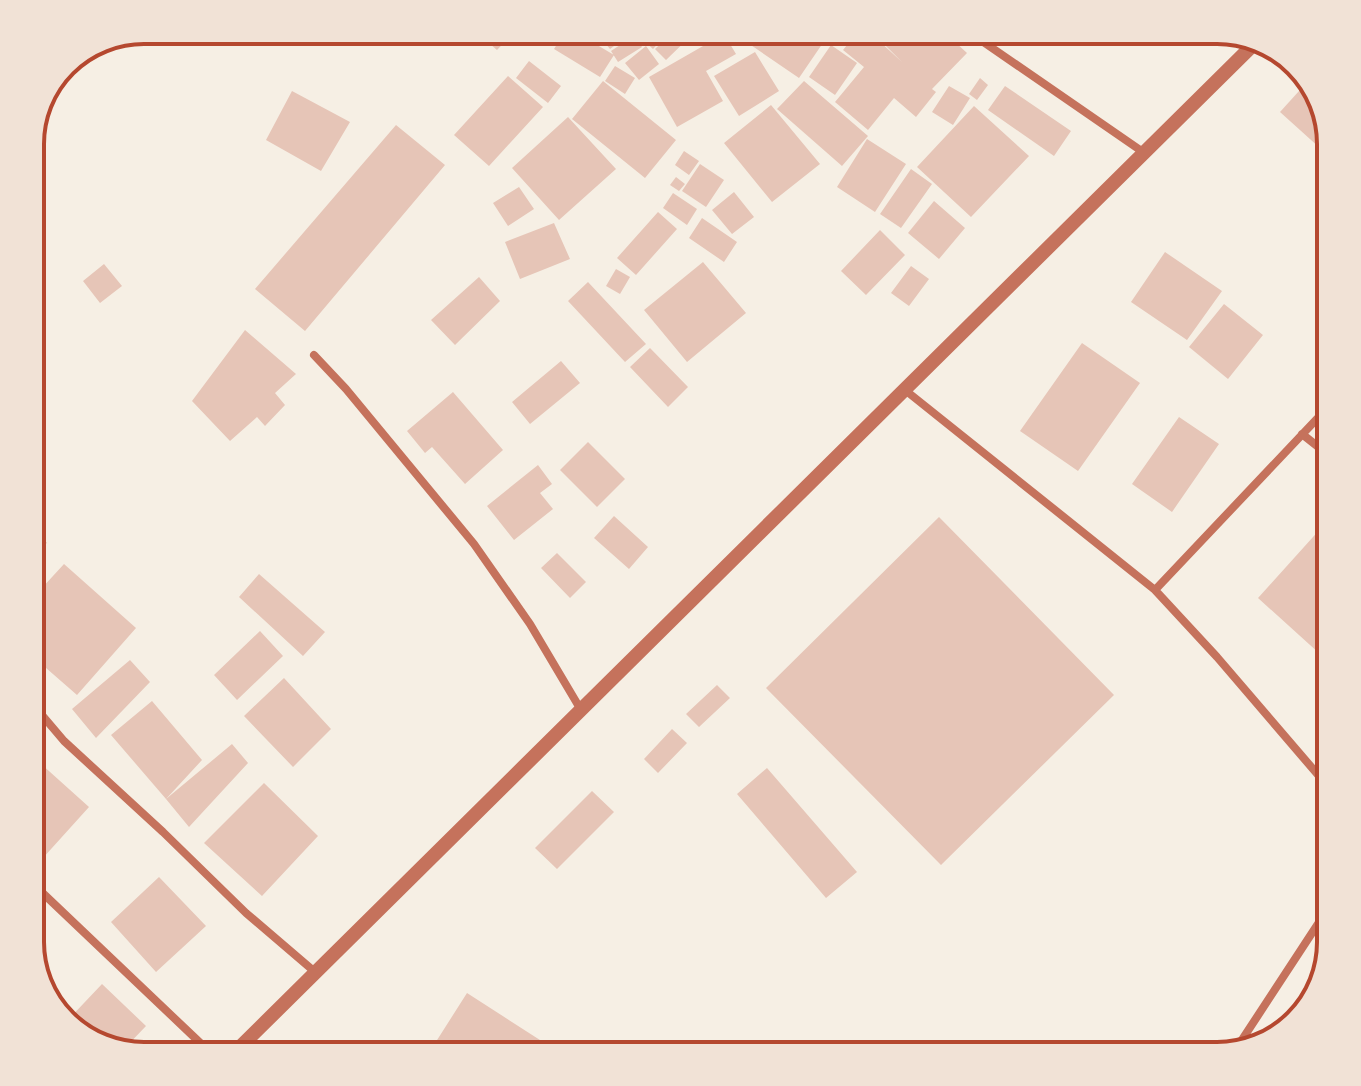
<svg xmlns="http://www.w3.org/2000/svg" width="1361" height="1086" viewBox="0 0 1361 1086" font-family="'Fira Sans Condensed',sans-serif">
  <rect width="100%" height="100%" fill="#f6efe4"/>
  <path fill="#e6c5b7" d="M474,30H516L497,50Z
    M566,30H572L614,55L600,77L554,49Z
    M610,30H627L630,34L610,49L600,37Z
    M649,30H671L653,49L641,38Z
    M675,30H697L666,60L655,49Z
    M752,30H823L829,34L799,78L745,41Z
    M859,30H867L902,62L870,30H942L967,53L932,89L936,92L916,117L894,98L868,130L835,102L864,67L843,50Z
    M724,34L736,54L706,71L723,101L677,127L649,77Z
    M635,35L642,47L618,62L611,51Z
    M831,45L857,63L835,95L809,77Z
    M646,46L659,64L639,80L625,63Z
    M755,52L779,91L739,116L714,76Z
    M529,61L561,86L548,103L516,78Z
    M615,66L635,78L625,94L605,81Z
    M508,76L543,107L489,166L454,135Z
    M980,78L988,85L977,100L969,94Z
    M1309,80L1319,94L1331,144V158L1280,112Z
    M603,81L676,140L645,178L572,119Z
    M804,81L868,136L842,166L777,109Z
    M949,86L970,98L953,125L932,112Z
    M1005,86L1071,131L1054,156L988,110Z
    M292,91L350,122L321,171L266,140Z
    M771,105L820,164L772,202L724,143Z
    M974,106L1029,156L971,217L917,167Z
    M568,117L616,169L559,220L512,168Z
    M396,125L445,165L305,331L255,289Z
    M867,139L906,164L875,212L837,187Z
    M684,151L699,161L689,175L675,165Z
    M700,164L724,180L706,207L682,191Z
    M911,169L932,184L901,228L880,214Z
    M676,177L685,184L679,191L670,185Z
    M519,187L534,209L508,226L493,203Z
    M734,192L754,217L732,234L712,210Z
    M673,193L697,209L687,225L663,208Z
    M934,201L965,228L939,259L908,233Z
    M658,212L677,229L636,275L617,258Z
    M702,218L737,242L724,262L689,238Z
    M554,223L570,259L520,279L505,242Z
    M880,230L905,255L866,295L841,271Z
    M1165,252L1222,291L1187,340L1131,302Z
    M703,262L746,313L687,362L644,310Z
    M104,264L122,286L100,303L83,281Z
    M911,266L929,279L909,306L891,293Z
    M616,269L630,277L620,294L606,286Z
    M479,277L500,301L455,345L431,320Z
    M588,282L646,344L625,362L568,301Z
    M1224,304L1263,335L1228,379L1189,347Z
    M245,330L296,374L275,393L285,405L265,426L257,417L230,441L192,401Z
    M1082,343L1140,383L1078,471L1020,431Z
    M650,348L688,387L668,407L630,367Z
    M561,361L580,383L530,424L512,402Z
    M453,392L503,450L465,484L432,447L425,453L407,431Z
    M1179,417L1219,444L1172,512L1132,484Z
    M588,442L625,479L597,507L560,470Z
    M538,465L552,484L540,493L553,509L514,540L487,506Z
    M30,497L46,513L32,526L47,543L30,554Z
    M614,516L648,547L629,569L594,538Z
    M939,517L1114,695L941,865L766,688Z
    M1322,527L1331,535V664L1258,598Z
    M557,553L586,582L570,598L541,568Z
    M64,564L136,628L77,695L30,654V601Z
    M259,574L325,632L303,656L239,597Z
    M260,631L283,656L237,700L214,675Z
    M130,660L150,682L96,738L72,709Z
    M284,678L331,729L293,767L244,716Z
    M717,685L730,698L699,727L686,714Z
    M152,701L202,760L166,799L111,735Z
    M672,729L687,743L658,773L644,759Z
    M232,744L248,763L189,827L166,799Z
    M30,754L89,807L33,869L30,866Z
    M767,768L857,872L826,898L737,794Z
    M264,783L318,836L262,896L204,843Z
    M592,791L614,812L557,869L535,848Z
    M159,877L206,926L156,972L111,922Z
    M102,984L146,1026L124,1049L69,1028L66,1022Z
    M467,993L554,1049L565,1056H445L432,1048Z"/>
  <g fill="none" stroke-linecap="round" stroke-linejoin="round">
    <path stroke="#c5725c" stroke-width="8" d="M966,30L1143,152
      M314,355L346,389L474,544L530,624L581,710
      M905,390L1155,590L1217,657L1331,790
      M1302,434L1331,457
      M1155,590L1331,404
      M30,701L64,741L163,832L246,913L315,972
      M30,881L214,1056
      M1234,1052L1331,904"/>
    <path stroke="#c5725c" stroke-width="14" d="M231,1056L1254,44"/>
  </g>
  <path d="M0 0H1361V1086H0ZM144 44H1217A100 100 0 0 1 1317 144V942A100 100 0 0 1 1217 1042H144A100 100 0 0 1 44 942V144A100 100 0 0 1 144 44Z" fill="#f1e2d6" fill-rule="evenodd"/>
  <path fill="none" stroke="#b5482f" stroke-width="4" d="M144 44H1217A100 100 0 0 1 1317 144V942A100 100 0 0 1 1217 1042H144A100 100 0 0 1 44 942V144A100 100 0 0 1 144 44Z"/>
</svg>
